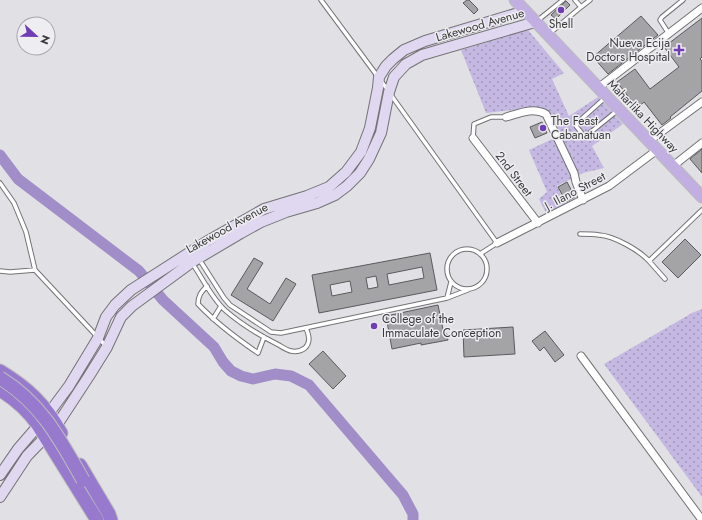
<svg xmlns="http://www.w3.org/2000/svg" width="702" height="520" viewBox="0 0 702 520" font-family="Jost,sans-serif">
  <defs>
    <pattern id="grass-dots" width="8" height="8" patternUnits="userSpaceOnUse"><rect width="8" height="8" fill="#c5b8e2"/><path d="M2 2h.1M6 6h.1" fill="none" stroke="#a197b8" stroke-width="1.8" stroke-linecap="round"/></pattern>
  </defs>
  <rect width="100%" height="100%" fill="#e1e0e4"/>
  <path fill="url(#grass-dots)" d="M528,30L564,73L552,79L569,116L598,97L623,124L592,146L604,168L583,173L557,186L565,204L546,213L539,199L547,192L529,150L561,135L550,113L541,108H530L486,113L461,50Z
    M702,309V497L604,364L692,313Z"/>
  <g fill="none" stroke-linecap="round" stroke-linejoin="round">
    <path stroke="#a18ec9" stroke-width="11" d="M0,155L18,179L139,271L163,300L214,347L223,362L231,371L241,376L253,379L275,374L291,376L309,385L403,495L413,514V520"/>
  </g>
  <path fill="#a4a3a6" stroke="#5b5a5d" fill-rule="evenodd" d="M467,0H469L477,8L478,10L474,14L463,3Z
    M566,1L570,5L556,19L551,15Z
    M641,16L658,35L608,74L593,57Z
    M702,18V57L700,59L702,61V91L670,117L671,118L662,125L644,102L637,108L617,82L635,69L650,89L679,67L664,47Z
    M542,122L547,133L535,138L530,127Z
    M702,149V173L690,159Z
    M567,182L575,197L566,202L558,187Z
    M685,239L701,255L678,278L662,262Z
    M430,253L437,290L319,313L312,275ZM422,267L424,278L389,285L387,274ZM376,276L378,287L368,289L366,278ZM350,281L352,292L332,296L330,285Z
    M254,258L263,263L247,289L270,304L286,278L296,284L273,321L231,295Z
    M438,305L444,334H447L448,340L421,345V343L392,349L386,316Z
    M513,327L515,354L464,357L463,330Z
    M545,331L564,355L555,362L544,347L540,351L532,341Z
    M323,351L346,376L333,389L309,364Z"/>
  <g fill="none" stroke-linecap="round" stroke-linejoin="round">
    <defs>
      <path id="lane" d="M321,0L387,89
        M581,7L590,0
        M537,21L563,0
        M549,34L581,7L575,0
        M669,34L660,20L662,17L683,0
        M391,95L497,243L480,254
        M606,97L577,123L576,126L584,136H586L618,110
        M473,138L474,124L491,117H506
        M0,183L14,203L26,232L35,270L106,346
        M580,234C586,234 593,234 599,235C614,236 639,250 649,261
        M447 269a20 20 0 1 1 40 0a20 20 0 1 1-40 0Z
        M199,259L224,298L230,305L271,332L281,333L447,298L470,289
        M192,263C202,277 212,299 226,311C241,324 259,335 277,344C281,346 286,350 291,351C296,352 301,351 305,348C311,342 309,335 306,328
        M0,271L10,272L35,270
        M665,279L649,261L702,210
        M207,286C201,292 198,296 198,304C216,323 236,338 258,353L264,337
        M447,298L451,282
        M213,319L221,306"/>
      <path id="street" d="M598,88L702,8
        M506,117C520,113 533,107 546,114L574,173L576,182L583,200
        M473,138L538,223
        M649,141L702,102
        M673,166L702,143
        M497,243L609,186L657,150
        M581,356L702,520"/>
      <path id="secondary" d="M0,475L18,449L49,413L69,386L98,338L106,317L115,305L131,290L206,242L264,209L307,196L329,187L346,172L361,152L370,128L378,88L379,77L386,66L393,59L404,50L425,41L525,11
        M0,497L27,456L57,425L89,376L107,347L121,317L132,306L192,262L241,233L261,222L286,212L317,203L335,195L347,186L360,173L369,159L381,133L389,92L394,77L406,64L422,55L535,22"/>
      <path id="primary" d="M515,0L702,197"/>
      <path id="highway" d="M0,371C28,388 45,404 61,433
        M0,390C15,399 28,411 38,425L97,520
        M80,465L109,514L111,520"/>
    </defs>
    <use href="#lane" stroke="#747376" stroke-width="5.5"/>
    <use href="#street" stroke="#747376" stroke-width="9"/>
    <use href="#secondary" stroke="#747376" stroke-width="12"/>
    <use href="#primary" stroke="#bcbcbc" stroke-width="13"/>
    <use href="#highway" stroke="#bcbcbc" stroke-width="15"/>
    <use href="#lane" stroke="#fff" stroke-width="3.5"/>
    <use href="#street" stroke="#fff" stroke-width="7"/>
    <use href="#secondary" stroke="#e0d7f0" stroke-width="10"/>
    <use href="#primary" stroke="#c1afe1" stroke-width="11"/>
    <use href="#highway" stroke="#9779cd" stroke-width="13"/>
    <defs>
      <path id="highway-bridge" d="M0,378C41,403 60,439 83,480"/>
    </defs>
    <use href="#highway-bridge" stroke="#bcbcbc" stroke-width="15" stroke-linecap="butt"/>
    <use href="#highway-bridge" stroke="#9779cd" stroke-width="13"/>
  </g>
  <g fill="#703db5" stroke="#eeedf1" stroke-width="1.5">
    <circle cx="561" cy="10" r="4"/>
    <path d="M677 44h4v4h4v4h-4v4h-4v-4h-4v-4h4z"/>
    <circle cx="543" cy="128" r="4"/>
    <circle cx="374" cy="326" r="4"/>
  </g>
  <g text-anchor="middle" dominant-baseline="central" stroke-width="3" stroke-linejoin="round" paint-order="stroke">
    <g font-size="12" fill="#3a3a3b" stroke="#eeedf1" text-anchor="start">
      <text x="561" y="24" text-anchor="middle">Shell</text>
      <text x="670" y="43" text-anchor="end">Nueva Ecija<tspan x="670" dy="14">Doctors Hospital</tspan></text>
      <text x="551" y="121">The Feast<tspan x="551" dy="14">Cabanatuan</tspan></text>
      <text x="382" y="319">College of the<tspan x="382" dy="14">Immaculate Conception</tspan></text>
    </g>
    <g font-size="12" fill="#3a3a3b" stroke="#eeedf1">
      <text transform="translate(480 25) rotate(-16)">Lakewood Avenue</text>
      <text transform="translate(643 116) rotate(46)">Maharlika Highway</text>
      <text transform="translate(514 174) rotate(53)">2nd Street</text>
      <text transform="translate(575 191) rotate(-28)">J. Ilano Street</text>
      <text transform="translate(227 228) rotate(-29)">Lakewood Avenue</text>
    </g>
  </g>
  <g transform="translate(36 36) rotate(112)"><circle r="19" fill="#eeedf1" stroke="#a6a5a8"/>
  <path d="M0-3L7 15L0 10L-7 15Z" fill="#703db5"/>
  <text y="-6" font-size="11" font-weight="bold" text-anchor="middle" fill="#3a3a3b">N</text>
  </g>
</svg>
